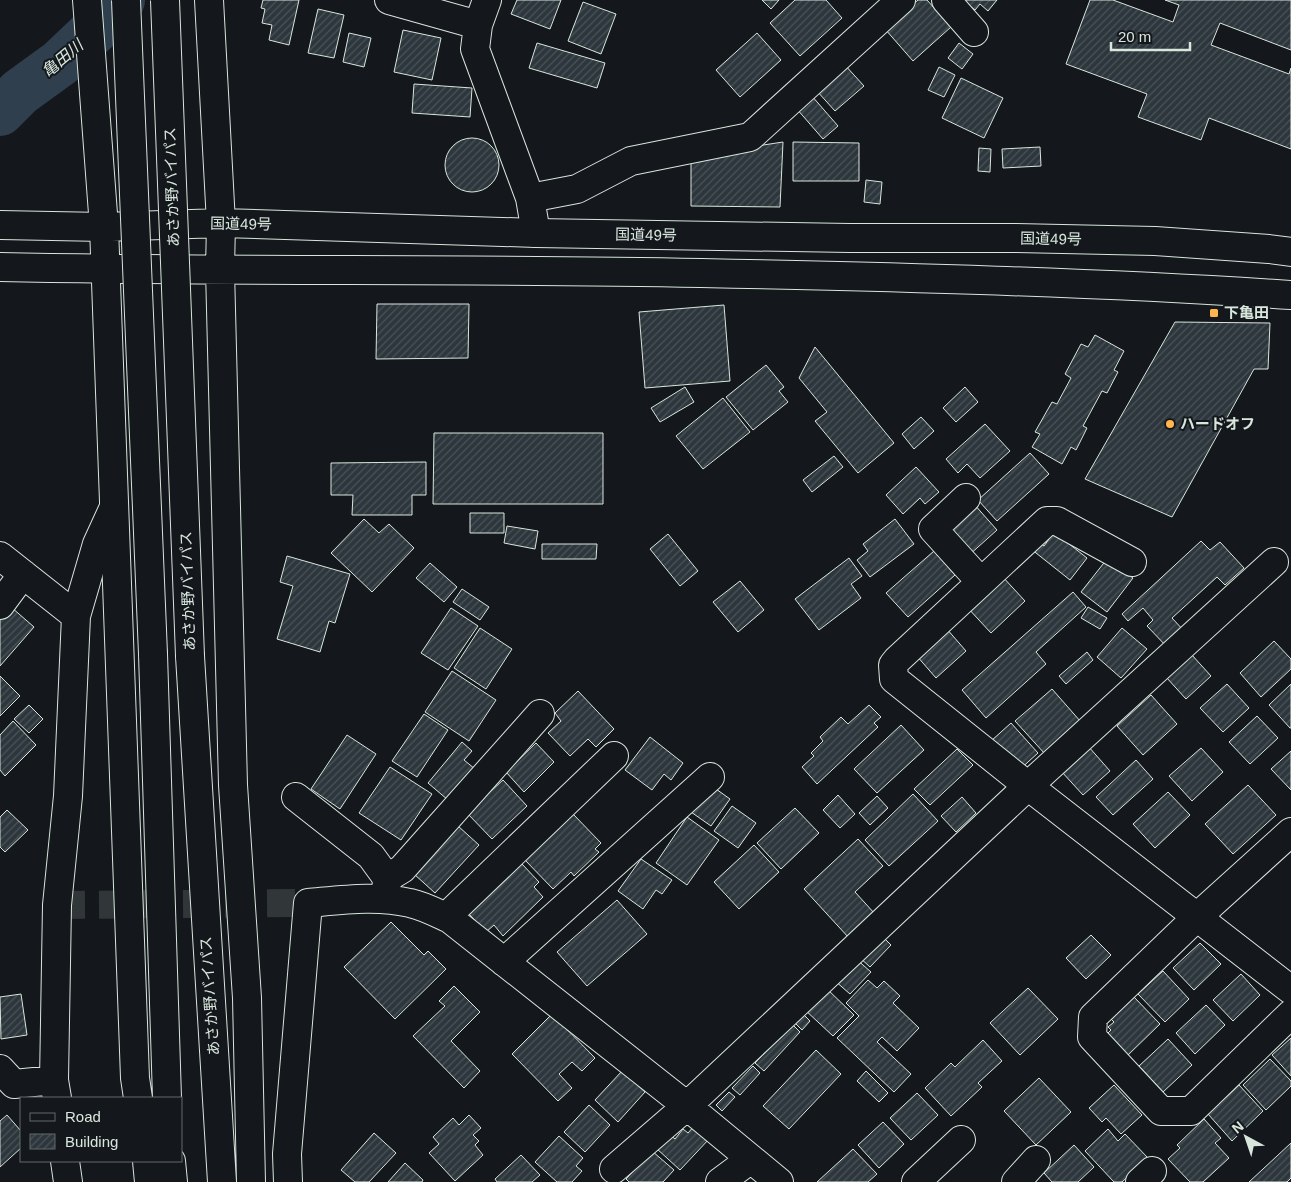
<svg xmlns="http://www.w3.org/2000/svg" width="1291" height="1182" viewBox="0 0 1291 1182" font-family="Helvetica,'Noto Sans JP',sans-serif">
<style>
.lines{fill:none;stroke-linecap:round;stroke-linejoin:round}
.river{stroke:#2f3f4d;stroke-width:48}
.building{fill:url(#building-hatch);stroke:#d8e6dc}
.minor-tunnel{stroke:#313739;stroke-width:28;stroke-dasharray:28 14;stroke-linecap:butt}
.minor-casing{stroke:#d8e6dc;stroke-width:30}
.highway-casing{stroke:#d8e6dc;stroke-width:30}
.minor{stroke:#14181c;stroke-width:28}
.highway{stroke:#14181c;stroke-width:28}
.highway-bridge-casing{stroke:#d8e6dc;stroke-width:30;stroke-linecap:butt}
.highway-bridge{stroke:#14181c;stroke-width:28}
.poi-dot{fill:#ffb74d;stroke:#14181c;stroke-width:2}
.labels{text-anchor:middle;stroke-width:4;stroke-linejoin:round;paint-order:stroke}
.street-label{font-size:15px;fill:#d8e6dc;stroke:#14181c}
.poi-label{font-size:15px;font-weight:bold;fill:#d8e6dc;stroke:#14181c;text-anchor:start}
.water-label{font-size:16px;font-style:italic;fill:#d8e6dc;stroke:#14181c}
</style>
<defs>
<pattern id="building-hatch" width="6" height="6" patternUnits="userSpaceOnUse" patternTransform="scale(1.25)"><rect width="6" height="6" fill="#2c363c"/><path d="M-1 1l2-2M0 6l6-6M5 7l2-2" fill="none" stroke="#4a5358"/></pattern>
</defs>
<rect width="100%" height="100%" fill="#14181c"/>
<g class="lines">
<path class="river" d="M0,112l20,-20 40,-29 41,-39 20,-24"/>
</g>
<path class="building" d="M263,0h36l-10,45 -20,-5 3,-15 -10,-2 3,-14 -4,-1z
M517,0h44l-11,29 -39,-15z
M762,0h17l-8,9z
M795,0h31l16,18 -42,38 -30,-33z
M918,0h9l24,27 -38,34 -28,-32z
M962,0h35l-9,11 -8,-7 -5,6z
M1090,0h23l60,22 6,-17 -14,-5h126v50l-71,-27 -9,22 78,29 2,-6v81l-82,-31 -8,22 -63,-23 9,-23 -81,-30z
M583,2l33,12 -15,40 -33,-13z
M318,9l26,6 -10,43 -26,-5z
M403,30l38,8 -9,42 -38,-8z
M349,33l22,5 -7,29 -21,-5z
M757,33l24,27 -41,37 -24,-27z
M537,43l68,20 -8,25 -68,-20z
M959,43l14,11 -11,15 -14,-11z
M844,64l20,22 -29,25 -19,-21z
M939,67l16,8 -11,22 -16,-7z
M961,78l42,20 -19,40 -42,-20z
M414,84l58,4 -2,29 -58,-4z
M811,95l27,31 -15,13 -27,-31z
M445 165a27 27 0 1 1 54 0a27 27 0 1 1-54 0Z
M783,142l-3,65 -89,-1v-50z
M793,142l66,1v38h-66z
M1040,147l1,19 -38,2 -1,-19z
M979,148l12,1 -1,23 -12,-1z
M866,180l16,2 -2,22 -16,-2z
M377,304h92l-1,54 -92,1z
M724,305l6,76 -85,7 -6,-76z
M1175,322l95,1 -2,46h-14l-82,148 -87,-38z
M1095,335l29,16 -10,19 4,2 -11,21 -5,-2 -19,35 4,2 -11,22 -5,-3 -9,17 -30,-17 8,-13 -5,-2 17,-30 5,2 14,-26 -6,-4 16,-30 7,3z
M815,347l79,96 -36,30 -43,-52 12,-9 -28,-34z
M766,365l18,22 -5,4 9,11 -35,28 -27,-33z
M685,387l9,15 -34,20 -9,-14z
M965,387l13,15 -22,20 -13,-14z
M723,398l27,34 -47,37 -27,-33z
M921,417l13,14 -20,18 -12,-15z
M985,424l25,27 -30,27 -13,-14 -9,9 -12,-14z
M434,433h169v71h-170z
M1030,453l19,21 -52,47 -19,-21z
M834,456l9,11 -31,25 -9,-12z
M426,462v33h-14v20h-60l1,-20h-22v-32z
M916,467l23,25 -14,12 -5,-6 -17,16 -17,-19z
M973,503l24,27 -29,26 -24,-27z
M470,513h34v20h-34z
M364,519l15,14 10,-9 25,24 -42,44 -41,-39z
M895,519l19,25 -44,33 -13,-17 11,-9 -5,-7z
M507,526l31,5 -3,18 -31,-6z
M1054,532l33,26 -17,22 -39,-31 6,-8 7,5z
M668,534l30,37 -18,15 -30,-37z
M1201,541l9,9 10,-8 24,26 -19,17 -8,-8 -45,41 13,14 -17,16 -21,-22 6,-6 -10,-12 -15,13 -6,-7z
M542,544h55l-1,15h-54z
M934,551l21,24 -47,42 -22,-24z
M287,556l63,18 -15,49 -6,-2 -9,31 -43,-13 16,-53 -13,-4z
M849,558l13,18 -11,8 10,14 -42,32 -24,-31z
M1107,559l26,19 -26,34 -26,-20z
M430,563l27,24 -13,15 -28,-24z
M1001,575l24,26 -34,32 -25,-27z
M740,581l24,29 -26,22 -25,-30z
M462,589l27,18 -9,13 -27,-18z
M1073,592l13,15 -50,45 10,12 -60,54 -24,-28z
M11,607l23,20 -34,39v-47z
M1088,607l19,11 -7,11 -19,-11z
M451,608l27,18 -30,44 -27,-17z
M480,628l32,21 -26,40 -32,-21z
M946,628l20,23 -30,27 -20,-23z
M1122,628l25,21 -26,29 -24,-21z
M1274,641l17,18v10l-30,28 -21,-24z
M1087,652l6,8 -27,24 -7,-8z
M1191,654l20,22 -25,23 -20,-22z
M452,671l44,29 -27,41 -44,-29z
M0,676l20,20 -20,20z
M1227,684l22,24 -26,24 -23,-24z
M1291,684v44h-1l-21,-23z
M1052,689l29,33 -36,32 -30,-33z
M578,691l36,38 -18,18 -8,-8 -18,17 -22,-23 13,-12 -6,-8z
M1151,695l26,29 -34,31 -26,-29z
M29,705l14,14 -14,14 -15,-14z
M869,705l12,12 -7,6 4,4 -61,57 -15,-17 12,-11 -3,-3 12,-12 -3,-4 21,-20 7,7z
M424,714l24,16 -31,47 -25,-16z
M1257,716l21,22 -28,26 -21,-22z
M13,721l23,24 -31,31 -5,-6v-35z
M1011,723l27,30 -20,18 -27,-30z
M901,725l23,25 -47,43 -23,-24z
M347,735l29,19 -36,55 -29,-20z
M650,737l33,26 -12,17 -7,-6 -12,16 -27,-20z
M462,742l10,9 -8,9 11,9 -27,31 -20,-17z
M536,743l18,19 -30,30 -18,-20z
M1088,746l22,25 -27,24 -22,-24z
M1201,748l22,24 -31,29 -23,-25z
M957,749l16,16 -43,40 -16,-16z
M1291,751v39l-20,-21z
M1136,760l17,19 -40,36 -17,-18z
M390,767l42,27 -31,46 -42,-27z
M503,780l24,26 -35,33 -25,-26z
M709,784l21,15 -19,27 -20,-14z
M1248,785l28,30 -43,39 -28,-30z
M1168,792l22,23 -35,33 -22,-24z
M913,794l25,27 -49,45 -24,-26z
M838,795l17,19 -15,14 -17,-18z
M877,796l11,12 -18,17 -11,-12z
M962,797l14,16 -20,19 -15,-16z
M732,806l24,17 -18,25 -24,-17z
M795,808l24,25 -38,36 -24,-26z
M7,810l21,20 -23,22 -5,-5v-30z
M572,813l29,30 -6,6 4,3 -25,24 -3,-4 -18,17 -29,-30z
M687,817l32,23 -32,45 -31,-22z
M458,826l21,19 -44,48 -21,-19z
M858,839l25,27 -28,26 20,22 -26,24 -45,-49z
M754,845l25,27 -40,37 -25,-27z
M641,859l31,21 -10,14 -6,-4 -13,19 -25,-18z
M522,864l17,18 -5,5 9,10 -40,39 -9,-11 -8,7 -17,-18z
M617,900l30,34 -60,52 -30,-34z
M391,922l33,33 4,-4 18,18 -51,50 -51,-52z
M879,933l12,12 -21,22 -12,-11z
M1091,935l20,20 -25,24 -20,-21z
M1200,943l21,21 -27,26 -21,-22z
M855,958l16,14 -21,22 -16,-14z
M1163,971l26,28 -24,23 -27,-28z
M1241,974l19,21 -27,26 -20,-21z
M868,980l9,8 7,-7 16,15 -7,7 26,25 -22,23 -15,-14 -5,5 34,32 -17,18 -57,-54 22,-22 -13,-13z
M454,986l26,26 -29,29 29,30 -16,17 -51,-52 32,-30 -6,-5z
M825,987l29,28 -21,21 -29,-27z
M1028,988l30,31 -38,36 -30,-32z
M21,994l6,41 -26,4 -1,-42z
M1133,996l27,28 -33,32 -20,-22 4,-4 -3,-3 6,-5 -4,-4z
M1206,1005l19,20 -30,29 -19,-21z
M552,1014l43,44 -13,13 -10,-9 -13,12 13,14 -14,13 -46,-47z
M803,1014l7,7 -8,9 -7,-7z
M792,1024l8,8 -36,39 -9,-8z
M1291,1038v38l-19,-21z
M1168,1039l24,26 -29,27 -24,-26z
M983,1040l19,21 -24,22 4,4 -31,29 -26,-28 26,-25 4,4z
M816,1050l25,24 -52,55 -26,-23z
M1270,1059l21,22v5l-25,24 -23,-25z
M753,1066l7,7 -20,22 -8,-7z
M622,1071l23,21 -27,30 -23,-22z
M866,1071l22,22 -9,9 -22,-21z
M1039,1078l32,34 -35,33 -32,-34z
M1114,1085l28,30 -21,19 -15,-16 -4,4 -13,-14z
M1239,1085l24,26 -31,30 -24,-27z
M729,1092l6,5 -13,14 -6,-6z
M917,1093l21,22 -27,25 -21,-22z
M589,1105l21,20 -25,27 -21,-20z
M7,1115l14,16v17l-21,19v-46z
M469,1115l12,13 -8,7 6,6 -4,4 8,10 -28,26 -26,-28 10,-9 -6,-7 20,-19 6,7z
M1204,1119l17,19 -6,5 14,15 -26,24h-13l-22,-23 12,-11 -3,-3z
M883,1122l21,22 -25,24 -21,-23z
M695,1125l15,13 -30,32 -24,-22 13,-14 6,5 8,-10 5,4z
M1108,1129l10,12 7,-7 23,24 -26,24h-8l-29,-31z
M374,1133l22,20 -27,29h-14l-14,-12z
M559,1136l24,22 -7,8 6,5 -10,11h-15l-22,-20z
M1291,1143v35l-4,4h-38z
M1074,1145l20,22 -16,15h-26l-8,-9z
M853,1149l24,25 -9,8h-51z
M652,1151l22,19 -11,12h-34l-3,-3z
M521,1155l19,20 -8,7h-35l-2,-3z
M405,1163l18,17 -1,2h-34z"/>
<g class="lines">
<path class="minor-tunnel" d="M57,905l251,-2"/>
<defs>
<path id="minor" d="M389,0l89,25
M487,0l-9,25 -3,24 55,149 6,35
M946,0l28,32
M530,198l47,-9 54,-28 119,-24 151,-137
M966,498l-33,31 48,53
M0,556l76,60 -8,180 -11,109 -3,175 3,18
M1132,562l-75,-41h-10l-150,139 -4,5 1,14 134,107 263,204
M0,605l23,-31
M76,616l21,-72 17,-37
M296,797l75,59 16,22 -1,18
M1291,832l-94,85 -104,100 -1,20 69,74h30l100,-97
M387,878l15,-9 138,-155
M446,917l168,-161
M504,962l206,-185
M0,1069l14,15 40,-4
M65,1161l3,21
M614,1169l73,-63 341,-320 246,-224
M288,1182l-1,-28 21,-251c34,-3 69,-8 102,0 14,3 27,10 40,16l237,187 92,76
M720,1182l31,-23
M916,1182l45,-42
M1016,1182l20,-22
M1140,1182l12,-11"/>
<path id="highway" d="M87,0l17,227 31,851 3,20
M209,0l12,223 -1,47 13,515 14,213 4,184
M0,225l104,2 117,-4 315,10 314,5h164l141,3 114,8 22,3
M0,267c234,5 467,1 701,6 197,4 394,9 590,22
M153,654l14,444
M190,656l32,526
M147,1161l2,21
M171,1161l2,21"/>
</defs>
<use href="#minor" class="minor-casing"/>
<use href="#highway" class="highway-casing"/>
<use href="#minor" class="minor"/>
<use href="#highway" class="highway"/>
<defs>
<path id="highway-bridge" d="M126,0l27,654
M165,0l25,656"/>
</defs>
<use href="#highway-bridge" class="highway-bridge-casing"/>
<use href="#highway-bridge" class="highway-bridge"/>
</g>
<g class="poi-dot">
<rect x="1209" y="308" width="10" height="10" rx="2.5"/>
<circle cx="1170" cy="424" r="5"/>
</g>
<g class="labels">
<g class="street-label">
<text transform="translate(172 187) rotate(-92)" y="5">あさか野バイパス</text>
<text transform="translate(241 224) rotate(1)" y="5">国道49号</text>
<text transform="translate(646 235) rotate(1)" y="5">国道49号</text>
<text transform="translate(1051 239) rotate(1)" y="5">国道49号</text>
<text transform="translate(188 591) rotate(-92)" y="5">あさか野バイパス</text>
<text transform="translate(210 996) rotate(-94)" y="5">あさか野バイパス</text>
</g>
<g class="poi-label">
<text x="1224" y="318">下亀田</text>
<text x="1180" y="429">ハードオフ</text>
</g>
<g class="water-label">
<text transform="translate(62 58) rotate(-40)" y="6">亀田川</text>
</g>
</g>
<rect x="20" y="1097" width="162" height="65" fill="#14181c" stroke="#626a69"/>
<rect x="30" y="1113" width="25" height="8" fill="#14181c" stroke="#626a69"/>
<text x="65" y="1122" font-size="15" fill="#d8e6dc">Road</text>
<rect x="30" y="1134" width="25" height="15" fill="url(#building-hatch)" stroke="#626a69"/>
<text x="65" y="1147" font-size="15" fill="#d8e6dc">Building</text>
<g transform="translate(1246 1137) rotate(320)" stroke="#14181c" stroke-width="4" paint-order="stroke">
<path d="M0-4L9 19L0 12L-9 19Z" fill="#d8e6dc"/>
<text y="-8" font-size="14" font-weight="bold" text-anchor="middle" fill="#d8e6dc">N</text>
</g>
<path d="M1111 42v8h79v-8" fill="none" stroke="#d8e6dc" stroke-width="2.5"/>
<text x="1118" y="42" font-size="15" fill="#d8e6dc" stroke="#14181c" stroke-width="4" paint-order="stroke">20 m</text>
</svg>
